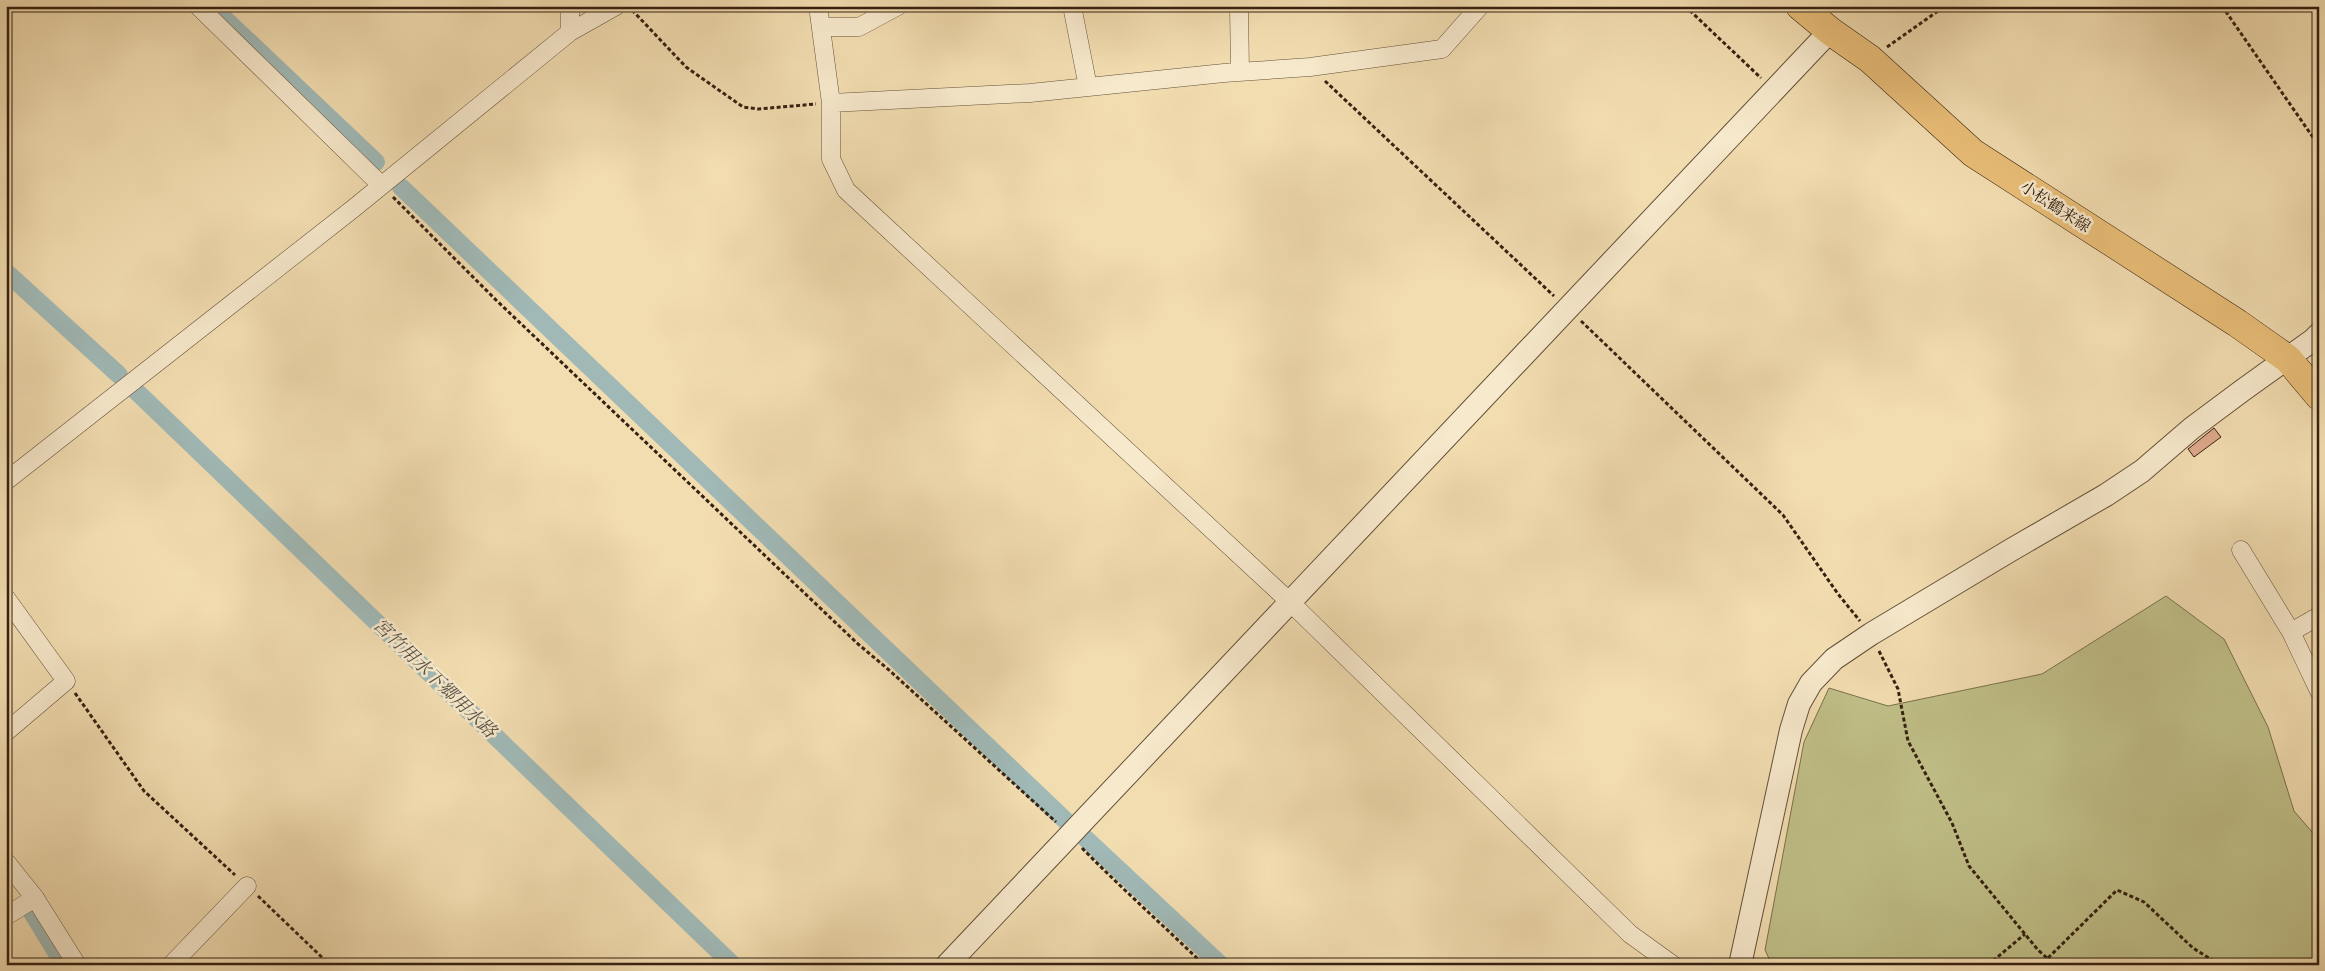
<svg xmlns="http://www.w3.org/2000/svg" width="2325" height="971" viewBox="0 0 2325 971" font-family="Cardo,'Noto Serif JP',serif">
<style>
.green{fill:#c0bf88;stroke:#7a704c}
.lines{fill:none;stroke-linecap:round;stroke-linejoin:round}
.canal{stroke:#a0b9b7;stroke-width:18}
.building{fill:#dfa88c;stroke:#352111}
.minor-casing{stroke:#645039;stroke-width:19}
.tertiary-casing{stroke:#645039;stroke-width:24}
.primary-casing{stroke:#352111;stroke-width:29}
.path{stroke:#352111;stroke-width:3;stroke-dasharray:4 2.5;stroke-linecap:butt}
.minor{stroke:#f7e9cc;stroke-width:18}
.tertiary{stroke:#f7e9cc;stroke-width:22}
.primary{stroke:#e9be78;stroke-width:28}
.labels{text-anchor:middle;stroke-width:5;stroke-linejoin:round;paint-order:stroke}
.street-label{font-size:16px;fill:#352111;stroke:#f7e9cc}
.water-label{font-size:18px;font-style:italic;fill:#554f43;stroke:#f7e9cc}
</style>
<rect width="100%" height="100%" fill="#f2ddb1"/>
<filter id="stains"><feTurbulence type="fractalNoise" baseFrequency=".004" numOctaves="4"/><feColorMatrix values="0 0 0 0 .2 0 0 0 0 .09 0 0 0 0 .02 0 0 0 .5 -.17"/></filter>
<radialGradient id="worn" r=".72"><stop offset=".6" stop-color="#630" stop-opacity="0"/><stop offset="1" stop-color="#630" stop-opacity=".3"/></radialGradient>
<path class="green" d="M2166,596l58,43 44,88 26,84 25,29v125h-547l-7,-15 39,-208 25,-54 59,18 154,-32z"/>
<g class="lines">
<path class="canal" d="M225,19l151,143
M401,187l666,635
M6,272l113,103
M136,391l597,574
M1084,837l137,128
M30,909l34,56"/>
</g>
<path class="building" d="M2214,428l7,9 -27,20 -6,-8z"/>
<g class="lines">
<defs>
<path id="minor" d="M198,6l183,179
M570,6v26
M818,6l13,97v56l15,31 444,412 340,332 43,31
M1072,6l16,81
M1239,6l1,66
M821,27h38l39,-21
M831,103l199,-10 194,-20 86,-6 132,-18 38,-43
M6,481l348,-273 216,-176 46,-26
M2241,550l50,82 28,59
M6,598l60,83 -60,51
M2291,632l28,-16
M6,862l29,36 42,67
M6,916l29,-18
M171,965l76,-79"/>
<path id="tertiary" d="M947,965l883,-934
M1740,965l51,-235 8,-26 12,-21 23,-24 37,-25 140,-84 95,-55 36,-24 50,-43 51,-38 70,-50 6,-6"/>
<path id="primary" d="M1800,6l30,25 40,28 103,94 264,170 51,36 31,37"/>
</defs>
<use href="#minor" class="minor-casing"/>
<use href="#tertiary" class="tertiary-casing"/>
<use href="#primary" class="primary-casing"/>
<path class="path" d="M1685,6l76,72
M2222,6l97,140
M632,10l54,57 57,40 15,2 58,-5
M1887,47l58,-41
M1325,81l229,215
M393,197l103,103 362,344 31,26 167,152
M1581,321l202,194 55,79 22,27
M1879,651l19,38 10,52 44,82 17,43 69,84 17,15
M75,693l69,98 91,84
M1082,848c39,40 81,77 122,117
M258,896l72,69
M2048,958l69,-68 27,12 49,46 27,17
M1988,965l37,-31"/>
<use href="#minor" class="minor"/>
<use href="#tertiary" class="tertiary"/>
<use href="#primary" class="primary"/>
</g>
<g class="labels">
<g class="street-label">
<text transform="translate(2056 206) rotate(33)" y="6">小松鶴来線</text>
</g>
<g class="water-label">
<text transform="translate(435 678) rotate(44)" y="6">宮竹用水下郷用水路</text>
</g>
</g>
<rect width="2325" height="971" fill="none" stroke="#f2ddb1" stroke-width="25"/>
<rect x="8" y="8" width="2310" height="956" fill="none" stroke="#352111" stroke-width="2.5"/>
<rect x="12" y="12" width="2300" height="946" fill="none" stroke="#352111"/>
<rect width="100%" height="100%" filter="url(#stains)"/>
<rect width="100%" height="100%" fill="url(#worn)"/>
</svg>
